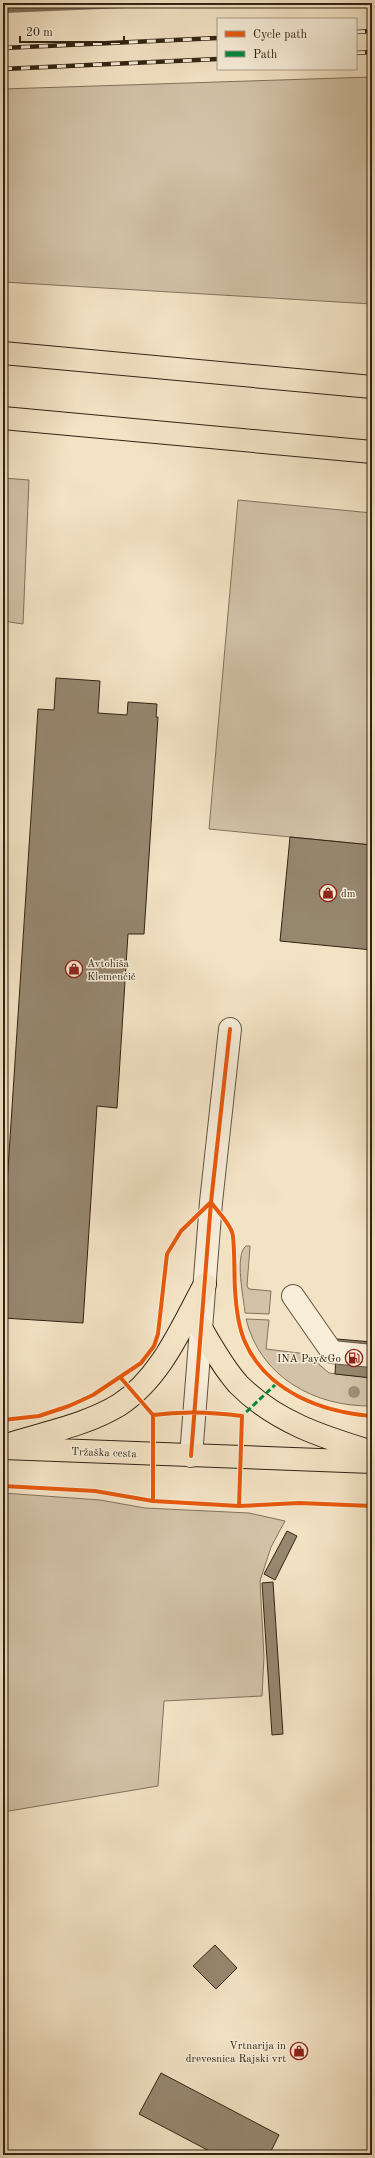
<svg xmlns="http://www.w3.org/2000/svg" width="375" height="2158" viewBox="0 0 375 2158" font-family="'Old Standard TT',serif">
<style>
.green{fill:#d2c2a7;stroke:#82725c}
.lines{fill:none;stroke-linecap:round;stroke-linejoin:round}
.stream{stroke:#7e6f59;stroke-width:10}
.building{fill:#96876f;stroke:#322312}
.minor-casing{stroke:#62533f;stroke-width:24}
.major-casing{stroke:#322312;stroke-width:24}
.highway-casing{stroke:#322312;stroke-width:24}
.minor{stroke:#f7edd9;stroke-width:22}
.major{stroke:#f3e3c5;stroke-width:22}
.highway{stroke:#f3e3c5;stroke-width:22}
.rail-casing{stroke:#322312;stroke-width:4.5}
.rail{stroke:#f7edd9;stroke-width:3;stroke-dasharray:9;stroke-linecap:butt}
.quiet{stroke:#00873e;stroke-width:3;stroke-dasharray:6 3;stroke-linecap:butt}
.cycleway-casing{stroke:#f7edd9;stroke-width:6}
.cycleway{stroke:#e8590c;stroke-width:4}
.tree{fill:#9f8f77}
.labels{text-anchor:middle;stroke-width:3;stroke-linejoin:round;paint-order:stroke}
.poi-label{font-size:11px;fill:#322312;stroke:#f7edd9;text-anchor:start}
.street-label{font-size:11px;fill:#322312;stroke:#f7edd9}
</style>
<rect width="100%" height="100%" fill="#f3e3c5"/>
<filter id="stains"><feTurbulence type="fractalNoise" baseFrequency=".005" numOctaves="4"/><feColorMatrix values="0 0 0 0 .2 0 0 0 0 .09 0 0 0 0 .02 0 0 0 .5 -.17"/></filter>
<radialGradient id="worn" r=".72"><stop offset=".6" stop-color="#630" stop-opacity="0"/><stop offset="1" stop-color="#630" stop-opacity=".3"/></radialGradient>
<path class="green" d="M372,77v227l-369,-22v-193z
M3,478l26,2 -6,144 -20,-3z
M238,500l134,13v332l-163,-16z
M246,1246h4l-3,40 2,3 22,2 -2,23 -24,-1c-1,-14 -11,-58 1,-67z
M246,1319l23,1 -3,29 41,5 22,19 43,5v28c-57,1 -112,-29 -126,-87z
M3,1493l97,7 45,8 104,5 36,8 -14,26 -11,34 4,76 -2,39 -98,5 -6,85 -155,26z"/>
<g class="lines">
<path class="stream" d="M3,8l123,-5"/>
</g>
<path class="building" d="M56,678l44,3 -2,32 29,2 1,-13 29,2 -1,13h2l-14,217h-16l-11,174 -20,-2 -14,217 -80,-5v-72l35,-537 16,1z
M290,837l82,8v105l-92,-9z
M337,1339l35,3v36l-37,-4z
M287,1531l10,5 -22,44 -11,-6z
M273,1582l10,152 -11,1 -10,-152z
M215,1945l22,23 -21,21 -23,-23z
M161,2073l118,62 -10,20h-52l-78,-41z"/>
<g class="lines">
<defs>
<path id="minor" d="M293,1296l39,56 40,4
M191,1456l20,-254 19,-173"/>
<path id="major" d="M201,1328c11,19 22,39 37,56 37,38 85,53 134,68
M13,1443c35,-11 75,-19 106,-38 42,-27 63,-79 86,-121
M3,1448l369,14"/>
<path id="highway" d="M3,353l369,34
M3,418l369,34"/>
</defs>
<use href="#minor" class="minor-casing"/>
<use href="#major" class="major-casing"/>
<use href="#highway" class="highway-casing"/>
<use href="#minor" class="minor"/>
<use href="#major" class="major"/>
<use href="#highway" class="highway"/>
<defs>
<path id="rail" d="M356,32l16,-1
M3,48l215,-10
M356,53l16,-1
M3,69l215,-10"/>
</defs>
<use href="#rail" class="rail-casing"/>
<use href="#rail" class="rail"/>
<path class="quiet" d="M239,1415l3,1 35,-33"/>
<defs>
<path id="cycleway" d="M211,1202c6,9 17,19 21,30 3,7 2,46 3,57 1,18 3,37 10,53 22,50 77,70 127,74
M120,1377l33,38
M153,1415c29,-4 60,-3 89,1
M3,1420l36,-4 30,-10 24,-11 48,-32 13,-17 4,-12 9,-80 14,-23 30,-29
M191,1456l20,-254 19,-173
M3,1486l92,5 58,10 86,5 60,-3 73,3
M153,1501v-86
M239,1506l3,-90"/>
</defs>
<use href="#cycleway" class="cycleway-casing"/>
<use href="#cycleway" class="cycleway"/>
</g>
<circle class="tree" cx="354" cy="1392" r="6"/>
<defs>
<symbol id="shop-ring" viewBox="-11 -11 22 22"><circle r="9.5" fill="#f7edd9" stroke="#8f2418" stroke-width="1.5"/><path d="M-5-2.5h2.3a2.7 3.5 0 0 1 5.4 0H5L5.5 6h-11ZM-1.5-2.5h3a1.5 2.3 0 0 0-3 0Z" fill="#8f2418"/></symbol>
<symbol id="fuel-ring" viewBox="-11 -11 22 22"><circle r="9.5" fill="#f7edd9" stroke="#8f2418" stroke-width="1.5"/><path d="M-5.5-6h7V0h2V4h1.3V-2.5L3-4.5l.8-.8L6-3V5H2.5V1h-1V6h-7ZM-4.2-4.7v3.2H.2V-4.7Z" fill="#8f2418"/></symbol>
</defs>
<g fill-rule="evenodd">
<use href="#shop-ring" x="318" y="883" width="20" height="20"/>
<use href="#shop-ring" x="64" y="959" width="20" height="20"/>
<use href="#fuel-ring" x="344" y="1348" width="20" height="20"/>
<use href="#shop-ring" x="289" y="2041" width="20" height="20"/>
</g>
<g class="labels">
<g class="poi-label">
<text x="341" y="897">dm</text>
<text x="87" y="967">Avtohiša<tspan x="87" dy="13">Klemenčič</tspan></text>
<text x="341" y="1362" text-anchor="end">INA Pay&amp;Go</text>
<text x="286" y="2049" text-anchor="end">Vrtnarija in<tspan x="286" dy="13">drevesnica Rajski vrt</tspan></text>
</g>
<g class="street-label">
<text transform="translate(104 1452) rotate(2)" y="4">Tržaška cesta</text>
</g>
</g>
<rect width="375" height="2158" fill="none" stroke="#f3e3c5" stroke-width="16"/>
<rect x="4" y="4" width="367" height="2150" fill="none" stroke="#322312" stroke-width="2"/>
<rect x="8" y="8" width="359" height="2142" fill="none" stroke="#322312"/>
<rect x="217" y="18" width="140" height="52" fill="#f7edd9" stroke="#a89c89"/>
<rect x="225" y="31" width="20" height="6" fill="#e8590c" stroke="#a89c89"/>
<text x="253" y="38" font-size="12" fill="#322312">Cycle path</text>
<rect x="225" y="51" width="20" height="6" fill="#00873e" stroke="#a89c89"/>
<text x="253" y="58" font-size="12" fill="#322312">Path</text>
<path d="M20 36v6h104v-6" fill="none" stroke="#322312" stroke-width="2"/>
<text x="26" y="36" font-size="12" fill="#322312" stroke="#f7edd9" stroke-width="3" paint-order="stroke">20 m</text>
<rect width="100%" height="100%" filter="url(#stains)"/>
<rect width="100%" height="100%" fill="url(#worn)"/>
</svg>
